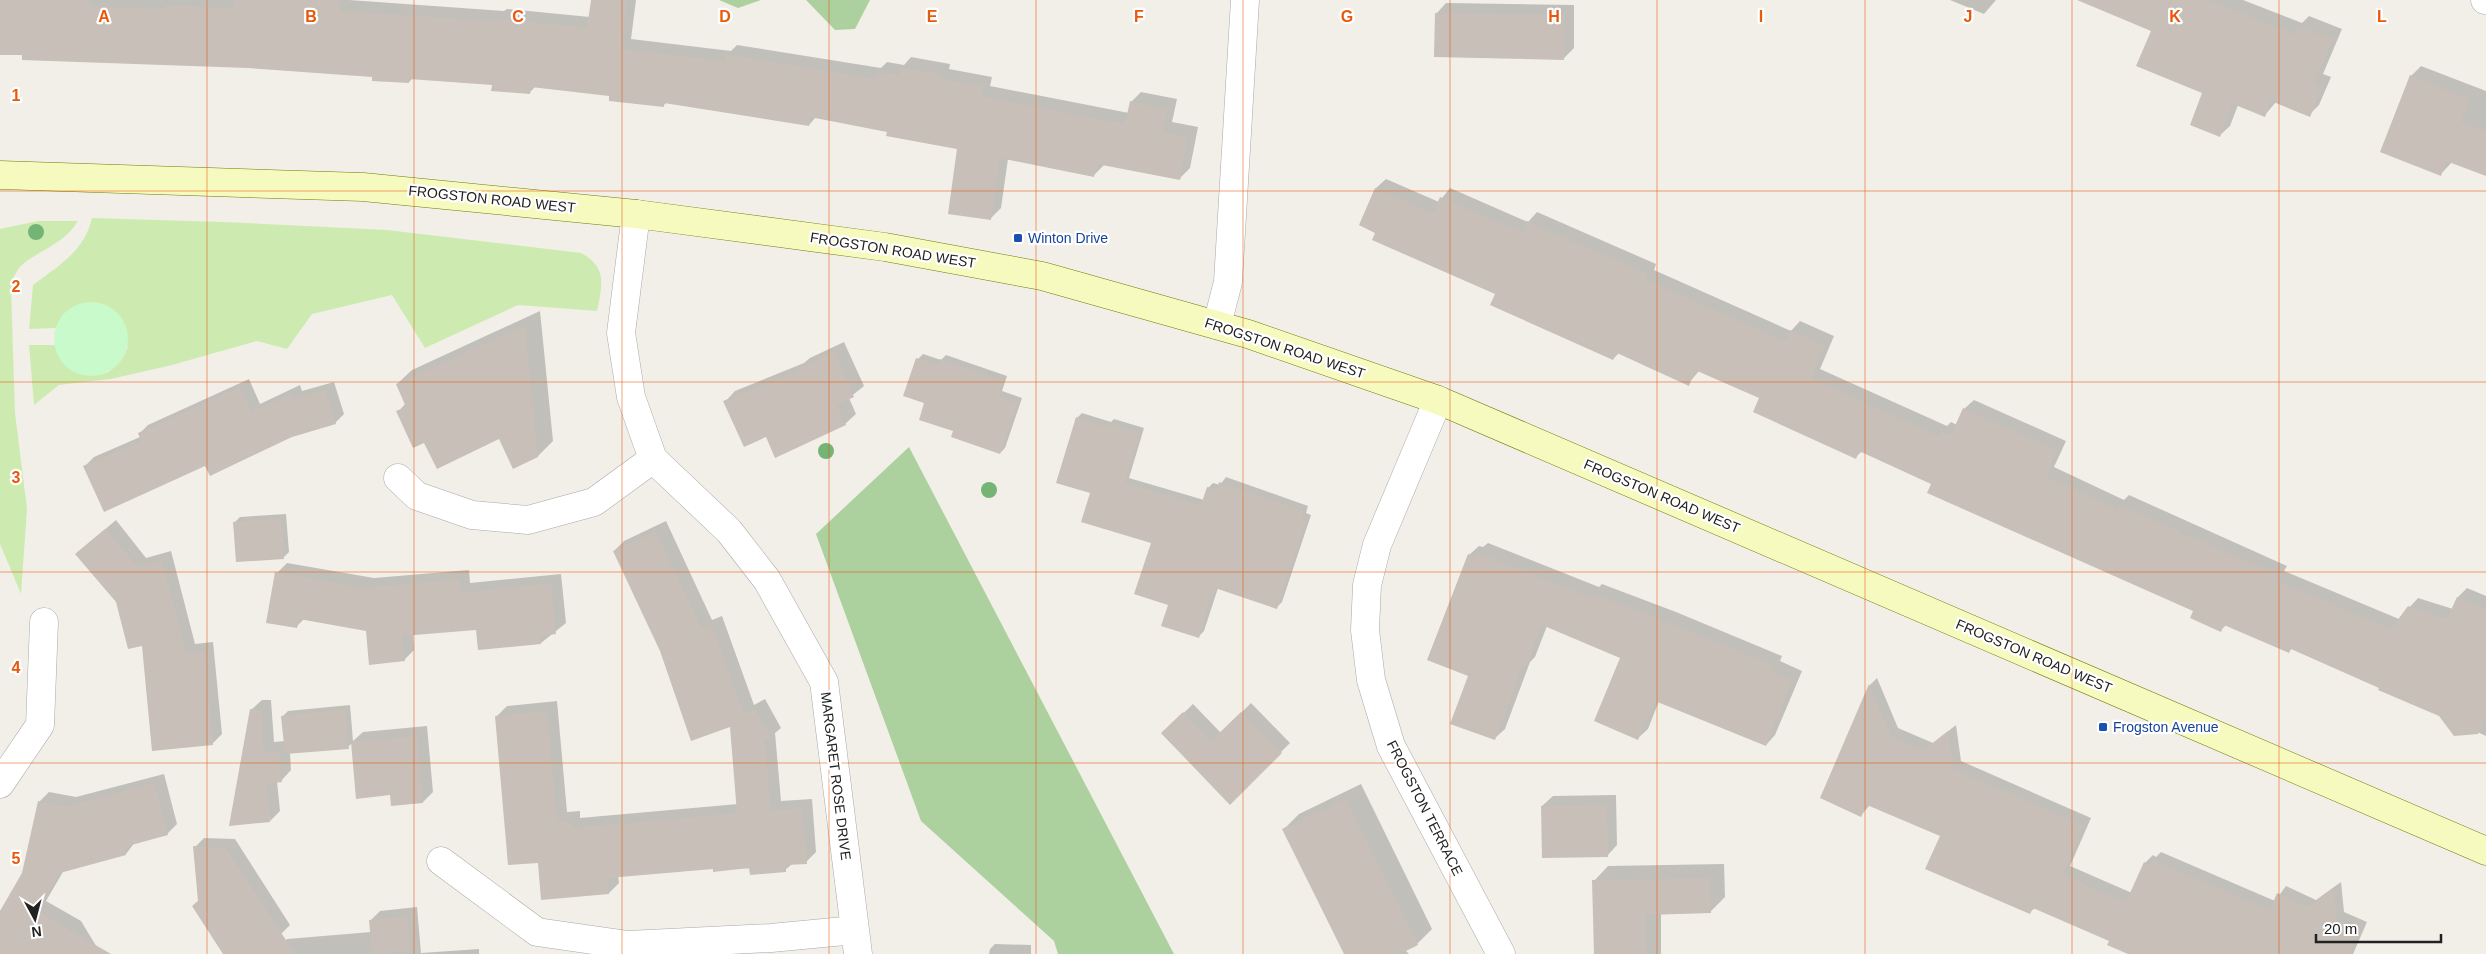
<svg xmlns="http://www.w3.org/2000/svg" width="2486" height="954" viewBox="0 0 2486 954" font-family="Helvetica,sans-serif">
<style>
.grass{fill:#cdebb0}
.forest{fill:#add19e}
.park{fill:#c8facc}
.shadow{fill:#0003}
.building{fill:#c7bfb8}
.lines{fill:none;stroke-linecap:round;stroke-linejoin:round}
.minor-casing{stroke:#a9a9a9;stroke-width:29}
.secondary-casing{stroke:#707d05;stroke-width:29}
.minor{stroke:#fff;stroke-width:28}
.secondary{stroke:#f7fabf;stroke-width:28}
.tree{fill:#74b475}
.grid{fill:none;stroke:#e8590c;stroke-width:1;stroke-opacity:0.55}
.transit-dot{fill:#1a4fb4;stroke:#fff;stroke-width:2}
.labels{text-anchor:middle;stroke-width:4.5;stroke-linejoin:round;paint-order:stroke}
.street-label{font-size:14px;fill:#222;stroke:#fff}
.transit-label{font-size:14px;fill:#164399;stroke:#fff;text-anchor:start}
.grid-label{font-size:16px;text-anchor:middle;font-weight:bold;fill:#e8590c;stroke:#fff;stroke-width:4.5;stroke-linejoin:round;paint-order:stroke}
</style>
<rect width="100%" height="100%" fill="#f2efe9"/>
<path class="grass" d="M92,218l131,4 164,8 194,23c27,14 21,33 16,58l-79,-6 -93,43 -33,-53 -80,19 -25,35 -30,-8 -85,24 -61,14 -52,6 -25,20 -5,-60h26l6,16 46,12c11,-8 17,-15 21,-27l-64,-33 -8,15 -27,1 4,-44c26,-20 51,-33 59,-67z
M38,221h40c-15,27 -53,33 -62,52 -3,4 -4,10 -5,15l4,125 12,96 -6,85 -21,-50v-315z"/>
<path class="forest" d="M719,0h42l-23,8z
M806,0h64l-15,29 -20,1z
M909,447l265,507h-116l-4,-13 -133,-120 -105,-287z"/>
<path class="park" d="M54 339a37 37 0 1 1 74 0a37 37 0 1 1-74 0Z"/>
<path class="shadow" d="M0,0h349l155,11 3,-2 83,8 2,-17h44l-5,39 100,12 6,-6 144,23 6,-6 17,3 7,-8 39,7 -1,5 43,8 -2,9 139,27 2,-11 10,-10 36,7 -5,23 26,5 -8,41 -10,10 -76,-13 -10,10 -86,-16 -7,49 -10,10 -32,-70 -71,-17 -72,-14 -7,8 -142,-23 -4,4 -52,-11 -75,-9 -7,7 -36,-9 -80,-6 -4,4 -35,-6 -126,-9 -248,-13z
M1950,0h46l-12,14z
M2080,0h163l59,23 7,-7 33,13 -19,45 8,3 -12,28 -10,10 -33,-13 -12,14 -26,-11 -8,21 -11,10 -15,-43 -52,-63z
M1446,3l128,2v43l-11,11 -127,-45z
M2421,66l65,25v79l-34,-8 -11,12 -30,-98z
M1386,179l53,23 11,-14 78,34 9,-10 119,52 -2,6 137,61 9,-10 34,15 -14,33 127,57 4,-4 6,3 7,-16 10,-9 92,41 -12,26 70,33 5,-5 158,71 -3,5 115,48 19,-21 35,11 5,-12 9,-9 19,8v140l-194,-88 -3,3 -62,-27 -6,6 -26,-20 -262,-126 -71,-33 -6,6 -95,-59 -62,-27 -11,13 -69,-31 -6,6 -116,-66 -137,-68 16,-37z
M540,311l13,130 -15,15 -39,-18 -101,-26 8,-9 -9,-19 15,-14z
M844,342l20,44 -15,12 7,16 -11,10 -79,11 -41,-33 10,-11 69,-28 6,-5z
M923,354l18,6 5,-5 61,21 -5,15 20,7 -17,50 -5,5 -46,-23 -28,-28 -8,-43z
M249,379l11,25 40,-19 2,6 32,-9 10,32 -9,9 -129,41 -121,2 9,-9 46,-20 -1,-3 9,-9z
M1082,413l29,9 3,-3 30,9 -15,50 75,22 4,-12 5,-5 7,2 6,-8 82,29 -2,7 5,2 -29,87 -5,5 -59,-19 -14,43 -5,5 -30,-31 -17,-63 -61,-50 -14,-74z
M286,514l3,38 -5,5 -47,3 -2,-38 5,-5z
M116,520l30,38 25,-7 24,93 18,-2 9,92 -10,10 -69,-100 -26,-42 -41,-48z
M666,521l46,99 10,-4 32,89 11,-6 16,29 -6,5 6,68 31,-2 4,53 -10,10 -14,2 -7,6 -71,-3 -96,9 1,7 -10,10 -70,-31 -42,-146 10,-10 50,-5 10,111 13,-1v7l158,-14 -7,-78 -70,-76 -47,-99 10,-10z
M1488,543l111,44 3,-3 74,28 106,44 -2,5 22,10 -27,64 -9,10 -107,-44 -11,28 -10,9 -16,-81 -75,-31 -12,31 -5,5 -25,67 -10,9 -25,-62 -1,-121 10,-9 4,1z
M287,563l87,15 95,-8 1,13 91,-9 5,49 -25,20 -64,-14 -64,5 1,16 -10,10 -37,-30 -63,-11 -8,8 -19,-54z
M1877,678l21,50 35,15 23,-18 5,36 130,57 -21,48 62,27 13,-30 8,-8 3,2 5,-5 114,49 11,-15 30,14 25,-18 3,30 23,10 -14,32h-221l-21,-14 -76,-32 -5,4 -88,-76 -72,-31 -9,10 -40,-18 49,-112z
M262,700h9l3,42 11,-1 -2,-25 5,-5 62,-6 3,36 10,-9 64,-6 6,66 -10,10 -32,-8 -39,-51 -4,4 -58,6 1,17 -10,11h-4l3,30 -10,10 -19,-111z
M1251,703l39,40 -60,60 -68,-69 31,-30 28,29z
M164,774l13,50 -10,10 -32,8 -9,12 -62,16 -18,31 35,20 20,33h-93l-8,-4v-36l24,-41 15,-71 10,-10 27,5z
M1361,784l71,145 -15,15 -12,6 4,4h-64l-61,-125 15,-15z
M1616,795l1,50 -10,11 -65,-50 11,-10z
M204,838l31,1 55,86 -8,8 -32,21h-26l-31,-48 7,-7 -5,-52z
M1724,864l1,33 -15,15 -49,1v41h-66l-1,-73 14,-15z
M417,907l4,46 58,-4v5h-201v-5l9,-10 84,-7 -1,-11 10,-10z
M995,944l36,1v9h-42l1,-5z"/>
<path class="building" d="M0,0h91v6l74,3v-4l68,3v-8h107v11l155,10v-3l92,10 4,-28h20l16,2 -6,47 104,12 1,-7 148,25 2,-7 23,3 1,-8 40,7v5l43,7 -2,10 144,28 5,-23 37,8 -4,23 25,5 -8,43 -83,-16 -3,13 -94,-19 -9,62 -43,-6 9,-65 -71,-13 1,-4 -77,-15 -1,9 -145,-23v4l-55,-6v-5l-78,-9 -1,7 -39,-3 1,-6 -83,-6v4l-37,-2v-4l-124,-9 -226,-8v-5h-22z
M2077,0h132l86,34 3,-8 35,13 -19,45 8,3 -12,30 -39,-16 -6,16 -32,-13 -13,33 -30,-12 12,-32 -66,-27 15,-35z
M1435,13l130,2 -1,45 -130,-3z
M2410,75l60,24 -9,23 25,9v45l-40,-15 -5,15 -61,-24z
M1375,188l58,25 7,-16 82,35 5,-11 121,53 -3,5 140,62 5,-11 36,16 -15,32 128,58 2,-5 10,4 12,-27 94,42 -11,26 70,33 2,-5 161,71 -3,5 115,49 17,-23 39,13 10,-22 29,13v104l-8,20 -24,2 -15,-20 -61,-26 1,-2 -88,-39 -2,4 -65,-28 -3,7 -31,-14 3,-7 -266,-118 4,-9 -72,-33 -3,8 -103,-47 6,-14 -64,-28 -6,16 -72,-33 -4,7 -123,-55 5,-11 -123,-54 3,-7 -16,-8z
M525,325l13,132 -25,12 -14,-30 -62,30 -13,-26 -11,5 -17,-37 10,-4 -10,-23z
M834,351l20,46 -17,8 9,20 -71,33 -9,-21 -22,10 -21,-46 76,-31 -1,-2z
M916,358l21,7 3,-6 63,22 -5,15 20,7 -18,51 -49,-17 2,-6 -34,-11 5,-17 -21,-7z
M240,387l11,25 40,-18 2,5 32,-9 11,34 -44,13 -82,39 -5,-10 -101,46 -21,-46 58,-25 -3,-8z
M1076,417l31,10 1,-4 32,10 -15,50 76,22 6,-18 10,3 2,-8 85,29 -2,7 5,2 -30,89 -62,-21 -16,50 -38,-12 7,-21 -34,-11 17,-51 -70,-21 9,-29 -34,-10z
M282,518l2,41 -48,3 -3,-40z
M105,529l32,37 25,-6 24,93 18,-2 9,94 -61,6 -10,-105 -14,3 -12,-47 -41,-48z
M656,531l46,98 10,-3 32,88 11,-6 17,31 -7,3 6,69 31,-3 5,56 -21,1v7l-36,3 -1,-7 -36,4v-3l-105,9 1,16 -68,6 -3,-37 -30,2 -13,-149 52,-5 10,111 13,-1 1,7 166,-15 -7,-86 -39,14 -31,-90 -47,-100z
M1477,552l113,45 1,-4 49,18 133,54 -2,6 22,9 -27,66 -111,-45 -17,39 -44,-19 26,-63 -78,-33 -16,43 -3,-2 -28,74 -45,-16 18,-48 -41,-16 41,-106 7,3z
M275,572l88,16 96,-9 1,14 91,-10 5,51 -16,2 1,8 -63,6 -2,-20 -74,6 3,25 -36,4 -3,-34 -67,-12 -2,9 -31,-5z
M1869,684l22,52 33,14 24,-19 6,38 130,57 -21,48 63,28 18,-40 6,3 2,-6 118,51 7,-17 31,14 25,-19 4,32 23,10 -10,24h-222l-21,-9 2,-4 -76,-33 -3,6 -105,-45 15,-33 -73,-31 -6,12 -41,-19z
M250,709l11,1 3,42 15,-1 3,31 -15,2 3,38 -41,4z
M345,709l4,40 -64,5 -4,-38z
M1183,712l28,29 30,-29 41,41 -52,52 -69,-72z
M417,736l6,67 -32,3 -1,-11 -34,4 -5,-57z
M154,783l14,52 -44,12 2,8 -66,18 -23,38 74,43h-111v-43l22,-38 16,-72 27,6z
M1346,798l72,147 -18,9h-56l-62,-125z
M1607,804l1,53 -66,1 -1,-52z
M193,846l33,2 69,106h-72l-31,-48 6,-5z
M1710,878l1,35 -65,2 1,39h-53l-2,-74z
M407,916l4,35 -39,3 -3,-34z"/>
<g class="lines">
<defs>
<path id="minor" d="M2485,0h1
M636,214l-15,119 10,64 22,62 76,72 38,49 57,102 34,272
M1217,325l11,-43 17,-282
M1438,400l-61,145 -10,40 -2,45 6,50 20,66 110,208
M398,478l19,18 55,19 56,5 66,-18 59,-43
M0,784l40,-59 4,-103
M441,861l96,71 91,13 143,-7 84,-8"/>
<path id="secondary" d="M0,175l363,12 273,27 249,33 157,29 206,58 190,66 1048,451"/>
</defs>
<use href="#minor" class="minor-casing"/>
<use href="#secondary" class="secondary-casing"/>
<use href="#minor" class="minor"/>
<use href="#secondary" class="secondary"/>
</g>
<g class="tree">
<circle cx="36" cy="232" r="8"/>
<circle cx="826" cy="451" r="8"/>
<circle cx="989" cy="490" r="8"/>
</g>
<path class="grid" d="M207,0v954M414,0v954M622,0v954M829,0v954M1036,0v954M1243,0v954M1450,0v954M1657,0v954M1865,0v954M2072,0v954M2279,0v954M0,191h2486M0,382h2486M0,572h2486M0,763h2486"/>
<g class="transit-dot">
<rect x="1013" y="233" width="10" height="10" rx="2.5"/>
<rect x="2098" y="722" width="10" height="10" rx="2.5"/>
</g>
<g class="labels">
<g class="street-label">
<text transform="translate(492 199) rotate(6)" y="5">FROGSTON ROAD WEST</text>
<text transform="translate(893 250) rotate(9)" y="5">FROGSTON ROAD WEST</text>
<text transform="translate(1285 348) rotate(18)" y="5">FROGSTON ROAD WEST</text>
<text transform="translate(1662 496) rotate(23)" y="5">FROGSTON ROAD WEST</text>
<text transform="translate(2034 656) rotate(23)" y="5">FROGSTON ROAD WEST</text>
<text transform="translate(836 776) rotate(83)" y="5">MARGARET ROSE DRIVE</text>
<text transform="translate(1425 808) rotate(63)" y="5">FROGSTON TERRACE</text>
</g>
<g class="transit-label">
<text x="1028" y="243">Winton Drive</text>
<text x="2113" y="732">Frogston Avenue</text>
</g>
</g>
<g class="grid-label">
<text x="104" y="22">A</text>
<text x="311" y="22">B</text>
<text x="518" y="22">C</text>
<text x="725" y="22">D</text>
<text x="932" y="22">E</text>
<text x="1139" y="22">F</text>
<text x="1347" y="22">G</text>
<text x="1554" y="22">H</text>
<text x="1761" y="22">I</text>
<text x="1968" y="22">J</text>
<text x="2175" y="22">K</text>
<text x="2382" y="22">L</text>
<text x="16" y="101">1</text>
<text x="16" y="292">2</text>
<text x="16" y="483">3</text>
<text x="16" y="673">4</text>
<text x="16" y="864">5</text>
</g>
<g transform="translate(35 919) rotate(173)" stroke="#ffffff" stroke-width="4" paint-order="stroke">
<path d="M0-4L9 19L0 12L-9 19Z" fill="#222222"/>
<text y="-8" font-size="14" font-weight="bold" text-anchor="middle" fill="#222222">N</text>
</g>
<path d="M2316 934v8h125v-8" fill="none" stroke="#222222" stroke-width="2.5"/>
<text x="2324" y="934" font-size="15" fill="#222222" stroke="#ffffff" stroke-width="4" paint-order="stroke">20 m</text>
</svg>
